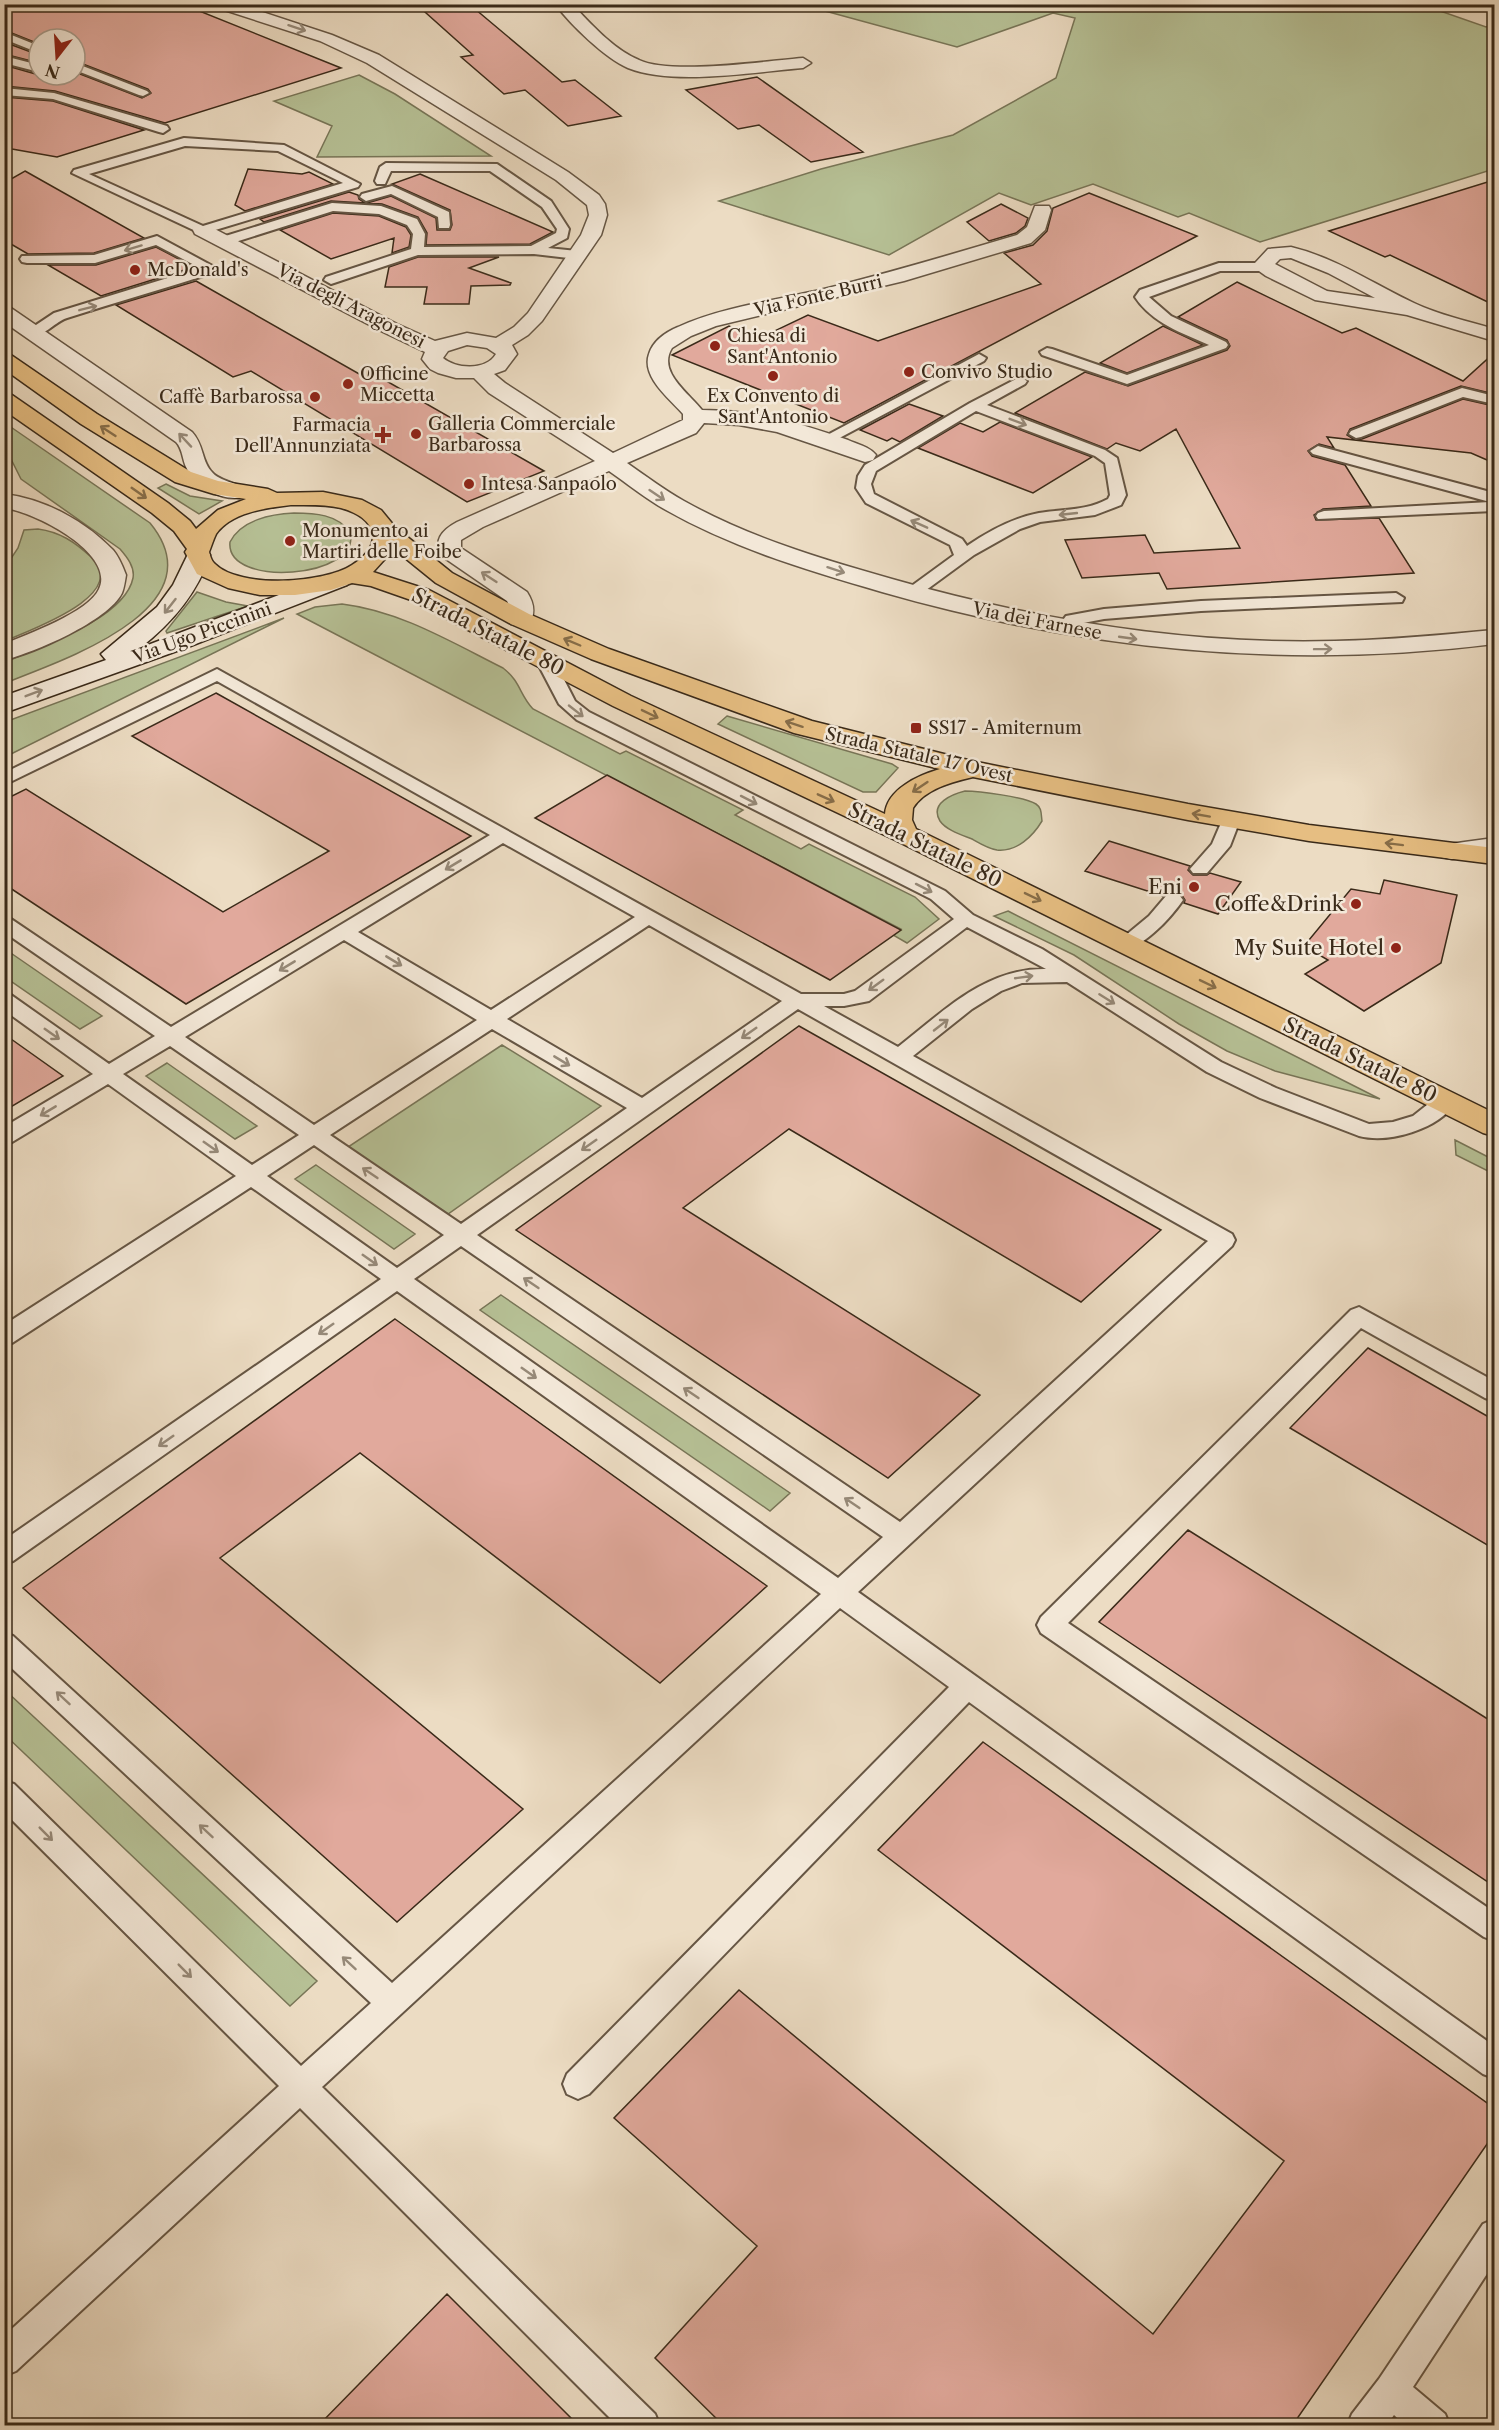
<svg xmlns="http://www.w3.org/2000/svg" width="1499" height="2430" viewBox="0 0 1499 2430" font-family="'Libre Caslon Text',serif">
<style>
.green{fill:#b6c095;stroke:#787557;stroke-width:1.5}
.building{fill:#e1a99c;stroke:#3a2a19;stroke-width:1.5}
.lines{fill:none;stroke-linecap:round;stroke-linejoin:round}
.lane-casing{stroke:#665644;stroke-width:4}
.street-casing{stroke:#665644;stroke-width:3}
.secondary-casing{stroke:#3a2a19;stroke-width:3}
.primary-casing{stroke:#3a2a19;stroke-width:3}
.lane{fill:#f3e8d8;fill-rule:evenodd}
.street{fill:#f3e8d8;fill-rule:evenodd}
.secondary{fill:#f3e8d8;fill-rule:evenodd}
.primary{fill:#e6be82;fill-rule:evenodd}
.oneway{stroke:#968978}
.oneway2{stroke:#876d48}
.poi-dot{fill:#8f2418;stroke:#f3e8d8;stroke-width:2}
.labels{text-anchor:middle;stroke-width:5;stroke-linejoin:round;paint-order:stroke}
.far-poi-label{font-size:18px;fill:#3a2a19;stroke:#f3e8d8;text-anchor:start}
.far-street-label{font-size:18px;fill:#3a2a19;stroke:#f3e8d8}
.street-label{font-size:21px;fill:#3a2a19;stroke:#f3e8d8}
.poi-label{font-size:21px;fill:#3a2a19;stroke:#f3e8d8;text-anchor:end}
</style>
<rect width="100%" height="100%" fill="#ecdcc3"/>
<filter id="stains"><feTurbulence type="fractalNoise" baseFrequency=".00333" numOctaves="4"/><feColorMatrix values="0 0 0 0 .2 0 0 0 0 .09 0 0 0 0 .02 0 0 0 .5 -.17"/></filter>
<radialGradient id="worn" r=".72"><stop offset=".6" stop-color="#630" stop-opacity="0"/><stop offset="1" stop-color="#630" stop-opacity=".3"/></radialGradient>
<path class="green" d="M1423,5l63,22 8,-3v145l-234,73 -71,-29 -11,4 -85,-33 -62,21 -32,-12 -110,62 -170,-54 102,-32 132,-34 103,-57 19,-60 -22,-5 -96,34 -154,-42z
M359,75l36,19 96,62 -174,1 15,-31 -58,-25z
M5,423l145,100c70,85 -87,137 -145,160l-1,-20c34,-16 121,-44 129,-85 2,-11 -6,-21 -13,-29l-99,-70 -16,-32z
M166,484l24,12 32,5 -23,13 -41,-26z
M294,513c19,0 45,1 56,20 12,45 -125,56 -120,9 11,-22 41,-28 64,-29z
M38,529c22,3 37,13 53,28 41,38 -62,73 -86,84l-1,-72 14,-21 6,-18z
M197,592l29,10 22,4 -81,27 -1,-2z
M342,604c58,7 109,38 161,64 18,14 16,26 30,41l87,45 6,-3 117,59 -8,5 66,34 8,-5 106,53 24,22 -32,24 -14,-8 8,-6 -604,-315 18,-7z
M284,618l-279,139v-35z
M727,716l165,48 6,4 -22,24h-13l-145,-68z
M965,791c14,0 60,6 71,13 6,4 5,10 6,17 -9,15 -25,31 -45,29 -8,-1 -18,-7 -25,-11 -10,-4 -26,-9 -32,-18 -11,-18 13,-27 25,-30z
M1008,911l372,188 -105,-28 -48,-20 -48,-27 -105,-69 -80,-39z
M5,949l97,67 -22,13 -75,-52z
M502,1045l99,61 -153,108 -100,-67z
M167,1063l90,63 -22,13 -89,-63z
M1455,1140l39,20v14l-38,-19z
M316,1165l99,69 -21,15 -99,-70z
M501,1295l289,198 -20,18 -290,-201z
M5,1690l312,291 -27,25 -285,-271z"/>
<path class="building" d="M4,4h178l159,64 -176,55 -110,-32 -51,-5v-21l35,10h36v-3l67,26 9,-5 -3,-4 -73,-28v-22h-36v5l-35,-14z
M416,4h53l93,78 13,-2 46,36 -53,10 -43,-36 -21,4 -43,-37 12,-2z
M4,42l35,13v8l-35,-9z
M757,77l106,75 -52,10 -52,-37 -21,4 -52,-39z
M4,97l49,4 91,29 -87,27 -45,-8 -8,-3z
M248,169l54,5 7,-2 24,12 -88,27 -10,-6z
M25,171l119,67 -50,15 -66,1 -24,-14v-57z
M420,174l133,58 -23,12 -104,1 1,-12 -9,-16 -36,-13 -15,-1 24,-7 45,22 1,12h13l2,-5 -2,-15 -58,-26z
M1494,180v125l-104,-50 -5,2 -56,-26z
M349,192l9,3 1,4 6,4 -34,-2 -67,21 -4,-3z
M1089,193l108,43 -353,187 -172,-68 57,-29 31,12 48,-23 70,26 163,-57 -37,-31 29,-8 14,-14 6,-23z
M1001,204l27,14 -3,8 -9,7 -27,8 -22,-19z
M333,213l46,3 27,11 5,8 -2,12 -17,6 2,-15 -63,21 -51,-29z
M156,247l38,20 -93,29 -53,-31h48z
M418,257h81l-30,11 42,15 -1,2 -39,1 -2,18h-45l3,-17h-42l4,-20z
M196,281l172,98 1,-8 175,100 -77,31 -216,-131 -18,6 -117,-72z
M1237,282l105,51 14,-5 107,53 31,-28v41l-33,-8 -111,43 -3,6 8,5 7,-1 101,-40 31,7v57l-23,-10 -144,-16 7,11 -15,-4 -11,7 4,5 33,9 26,41 -48,3 -9,6 2,5 63,-2 35,55 -247,16 -8,-16 -77,5 -17,-38 80,-5 9,18 86,-5 -64,-119 -36,22 -24,-8 -9,6 -92,-36 70,-41 43,14 99,-36 3,-4 -3,-6 -49,-23z
M1163,326l40,19 -76,28 -27,-10z
M909,404l34,12 -43,26 -8,-4 -5,3 -27,-11z
M1000,422l92,35 -59,36 -115,-45 42,-25 23,9z
M216,693l255,143 -285,168 -182,-120v-84l22,-11 197,123 106,-61 -197,-115z
M607,775l294,155 -71,50 -295,-162z
M1109,841l81,25 -2,4 5,5h14l3,-2 31,9 -23,32 -34,-11 1,-3 -4,-6 -9,-2 -9,4 -78,-25z
M1384,880l73,15 -16,68 -77,48 -59,-37 23,-14 -24,-14 47,-57 29,5z
M799,1026l362,204 -80,72 -292,-173 -106,79 297,187 -92,83 -372,-248z
M4,1034l59,42 -59,35z
M395,1319l372,267 -107,97 -300,-230 -140,105 303,251 -126,113 -374,-334z
M1368,1348l126,72v129l-204,-121z
M1188,1530l306,193v163l-395,-264z
M983,1742l511,366v26l-202,292h-568l-69,-68 102,-112 -143,-128 125,-128 414,344 131,-173 -406,-311z
M447,2294l132,132h-261z"/>
<g class="lines">
<defs>
<path id="lane" d="M4,32l35,14v7l-35,-14z
M4,56l35,9v7l-35,-9z
M75,63l72,28 2,2 -6,3 -4,-1 -64,-25z
M4,88l50,5 113,33 2,3 -6,4 -4,-1 -106,-33 -49,-4z
M184,138l100,7 76,39 -2,3 -156,47 -130,-61 2,-3zM185,146l93,5 65,32 -140,43 -114,-52z
M4,148l6,1v6l-6,1z
M386,163l111,1 54,37 18,28 -2,9 -19,10 29,3 7,4 -7,4 -43,-5 -116,1 -87,29 -7,-4 2,-3 85,-28 2,-15 -6,-9 -28,-11 -46,-3 -104,33h-10l-2,-3 2,-3 113,-35 49,3 36,13 8,15 -1,13 107,-1 25,-13 1,-4 -15,-22 -52,-36h-99l-6,13h-8l-2,-3 5,-14z
M392,186l57,26 1,13 -1,3h-10l-1,-11 -47,-23 -25,7 -6,-4 2,-3z
M157,236l61,33 -2,3c-50,16 -99,30 -149,46 -13,4 -23,20 -37,17l-2,-3 2,-3 24,-16 146,-45 -44,-23 -61,18h-68l-5,-1 -2,-3 2,-3 72,-1z
M1219,263h47l7,4 -7,4h-46l-71,26 22,19 55,26 2,3 -2,3 -99,36 -85,-29 -2,-3 7,-4 5,1 75,26 82,-30c-27,-12 -57,-22 -74,-48l5,-7z
M979,354l7,4 -2,3 -154,82h-10l-2,-3z
M1020,377l7,4 -2,3 -38,21 118,45 12,8 9,37 -5,10 -26,10 -55,7 -20,7 -46,26 -56,41h-12l-2,-3 2,-3 48,-35 -4,-10 -84,-42 -10,-15 2,-12 7,-11 105,-62zM976,411l119,45 10,7 5,32 -2,4c-22,12 -45,10 -69,14 -26,5 -50,18 -72,33l-5,-7 -88,-45 -3,-10 5,-13z
M1462,388l32,8v8l-31,-7 -102,40 -5,1 -7,-4 2,-3z
M1318,446l176,47v18l-176,8 -2,-3 2,-3 6,-2 166,-9 -177,-48 -3,-3z
M1396,593l8,5 -2,4 -201,9 -97,8 -26,5 -7,8 -6,1 -8,-5 9,-12 38,-7 97,-8z
M546,657l6,1 3,4 20,39 14,11 356,179 28,24 69,34 179,113 55,26 93,36 24,-2 20,-6 24,-19 8,-2 8,2 3,5c-17,27 -67,42 -97,34l-99,-38 -53,-26 -140,-90 -45,1 -21,8 -29,18 -59,47 319,178 3,6 -3,6 -374,346 636,454v32l-11,-4 -514,-372 -380,392 -11,5 -11,-5 -4,-10 4,-10 382,-387 -109,-79 -518,479 333,327 5,12h-42l-318,-318 -284,263 -12,5v-40l275,-250 -275,-274v-31l10,3 287,282 70,-63 -367,-342v-28l9,3 379,347 429,-389 -424,-303 -384,270 -9,3v-24l377,-261 -130,-92 -239,156 -8,3v-21l232,-149 -128,-92 -96,58 -8,2v-17l89,-53 -89,-64v-16l7,1 98,69 46,-28 -151,-104v-15l7,2 160,108 319,-192 -273,-154 -213,104v-12l213,-104 584,325h43l11,-3 99,-72 -23,-20 -354,-179 -18,-16 -22,-42 3,-4zM503,843l132,74 -144,93 -133,-78zM649,925l133,76 -140,97 -135,-79zM967,927l79,42c-61,-1 -103,43 -148,78l-74,-41h20l25,-5zM344,940l133,80 -163,105 -129,-88zM798,1009l410,232 -308,281 -423,-287zM492,1029l135,79 -166,116 -131,-89zM170,1046l129,89 -47,30 -129,-91zM314,1145l130,90 -47,33 -130,-92zM461,1246l422,291 -45,41 -424,-299z
M1231,814l7,2 2,4 -10,26 -23,27h-14l-3,-4 22,-25 12,-28z
M1173,894l7,2 3,4c-11,16 -43,53 -63,48l-3,-4 3,-4 29,-24 17,-20z
M1359,1307l135,74v20l-9,-3 -124,-70 -293,295 426,289v29l-10,-4 -443,-304 -4,-8 4,-8 310,-307z
M1494,2219v44l-81,124 32,27 5,12h-44l-12,-11 -8,11h-39l5,-12 27,-35 104,-155z"/>
<path id="street" d="M213,4h25l94,31 47,20 189,117 31,23 6,9 2,11 -6,20 -59,86 -14,14 -16,10 5,9 -12,16 -11,4 11,9 108,70 70,-33v-6c-13,-15 -42,-37 -34,-60 4,-13 17,-22 29,-27 44,-20 99,-27 146,-38 65,-16 129,-35 193,-54l10,-8 8,-21h14l2,4 -6,20 -14,13 -127,38 -188,45 -25,10 -19,12c-15,24 17,45 30,62 50,0 98,13 146,30 9,4 22,7 28,15l-3,5 -8,2 -88,-30 -38,-7 -35,-2 -8,10 -69,30c19,13 37,27 57,38 64,36 137,58 208,78 144,41 293,66 443,62 54,-1 106,-6 159,-11v14c-209,26 -409,6 -612,-52 -73,-21 -149,-44 -216,-82 -20,-11 -38,-26 -57,-39l-126,56 -22,13v8l66,44c7,11 9,21 2,32l-9,2 -9,-2 -3,-5 2,-12 -3,-6 -64,-44c-11,-16 -1,-27 14,-35l138,-61 -106,-68 -15,-15h-18l-18,-5 -8,-4 -8,-10 3,-7 -42,-20 -188,-98 -2,-4 2,-4h14l188,98 38,17 32,-8 29,5 18,-11 14,-14 53,-78 8,-20 -2,-10 -31,-25 -189,-117 -47,-22 -105,-34zM467,345l20,3 9,6c-10,17 -40,15 -53,4l5,-7z
M555,4h17c19,20 41,45 67,56 32,15 126,1 164,-2l8,5 -8,5c-49,4 -130,18 -175,0 -23,-10 -57,-43 -73,-64z
M1291,247c46,11 82,37 123,56 25,12 54,18 80,26v12l-87,-26 -92,-15 -49,-24 -7,-5 -4,-8 13,-14zM1291,258l37,15 47,25 -48,-7 -52,-27 5,-5z
M4,306l7,2 181,124c12,13 9,27 19,39 9,12 28,10 36,21l-3,5c-21,5 -48,-9 -57,-28 -5,-9 -4,-20 -11,-27l-172,-120z
M4,494c41,5 81,27 109,56 6,7 10,17 13,25 -1,6 -2,13 -4,18 -14,28 -88,60 -118,67v-16c24,-10 85,-32 95,-55 17,-36 -66,-78 -95,-81z
M1494,838v16l-42,5 -10,-2 -4,-6 4,-6z"/>
<path id="secondary" d="M198,548l8,2 4,5c-13,39 -38,68 -70,93l191,-73 8,-2 8,2 4,5 -4,5 -159,62 -184,66v-17l102,-36 -5,-6 56,-47 16,-22 17,-35z"/>
<path id="primary" d="M4,353l7,2 86,59 94,58 27,9 50,8 9,4 46,-1 39,8 19,10 14,17 57,46 77,41 80,35 203,72 160,40 216,43 121,21 185,23v16l-185,-23 -121,-21 -215,-43c-21,5 -48,12 -60,31l-1,12 4,9 578,284v23l-11,-3 -588,-293 -282,-134 -202,-106 -40,-14 -19,-3 -21,7 -36,5h-35l-32,-7 -31,-14 -12,-22 2,-3 -13,-18 -22,-18 -148,-103v-16l8,1 156,108 22,18 6,8 22,-19 28,-11 -32,-5 -39,-12 -94,-58 -77,-55zM291,505c16,0 34,-1 50,3 36,10 44,36 11,57 -27,18 -112,24 -137,-1 -3,-2 -5,-8 -6,-12 2,-5 4,-12 7,-18 15,-22 50,-26 75,-29zM394,549l42,34 75,41 80,35 203,74 146,36c-21,6 -53,20 -55,45l-254,-118 -202,-106 -56,-18z"/>
</defs>
<use href="#lane" class="lane-casing"/>
<use href="#street" class="street-casing"/>
<use href="#secondary" class="secondary-casing"/>
<use href="#primary" class="primary-casing"/>
<use href="#lane" class="lane"/>
<use href="#street" class="street"/>
<use href="#secondary" class="secondary"/>
<use href="#primary" class="primary"/>
</g>
<defs><path id="oneway-shaft" d="M-6 0H5M1.5-3L5.5 0L1.5 3" fill="none" stroke-width="1.6" stroke-linecap="round" stroke-linejoin="round" transform="scale(1.5)"/></defs>
<g class="oneway">
<use href="#oneway-shaft" transform="translate(297 28) rotate(18)"/>
<use href="#oneway-shaft" transform="translate(133 248) rotate(163)"/>
<use href="#oneway-shaft" transform="translate(88 308) rotate(-14)"/>
<use href="#oneway-shaft" transform="translate(1018 422) rotate(21)"/>
<use href="#oneway-shaft" transform="translate(185 440) rotate(-133)"/>
<use href="#oneway-shaft" transform="translate(657 495) rotate(34)"/>
<use href="#oneway-shaft" transform="translate(1068 514) rotate(174)"/>
<use href="#oneway-shaft" transform="translate(919 524) rotate(-156)"/>
<use href="#oneway-shaft" transform="translate(836 570) rotate(18)"/>
<use href="#oneway-shaft" transform="translate(489 577) rotate(-147)"/>
<use href="#oneway-shaft" transform="translate(170 606) rotate(128)"/>
<use href="#oneway-shaft" transform="translate(1128 638) rotate(8)"/>
<use href="#oneway-shaft" transform="translate(1323 649) rotate(-1)"/>
<use href="#oneway-shaft" transform="translate(34 693) rotate(-21)"/>
<use href="#oneway-shaft" transform="translate(576 711) rotate(38)"/>
<use href="#oneway-shaft" transform="translate(749 800) rotate(27)"/>
<use href="#oneway-shaft" transform="translate(453 865) rotate(149)"/>
<use href="#oneway-shaft" transform="translate(924 888) rotate(27)"/>
<use href="#oneway-shaft" transform="translate(394 961) rotate(31)"/>
<use href="#oneway-shaft" transform="translate(287 966) rotate(149)"/>
<use href="#oneway-shaft" transform="translate(1024 977) rotate(-8)"/>
<use href="#oneway-shaft" transform="translate(876 985) rotate(144)"/>
<use href="#oneway-shaft" transform="translate(1107 999) rotate(32)"/>
<use href="#oneway-shaft" transform="translate(941 1025) rotate(-38)"/>
<use href="#oneway-shaft" transform="translate(749 1033) rotate(145)"/>
<use href="#oneway-shaft" transform="translate(52 1034) rotate(35)"/>
<use href="#oneway-shaft" transform="translate(562 1061) rotate(31)"/>
<use href="#oneway-shaft" transform="translate(48 1111) rotate(149)"/>
<use href="#oneway-shaft" transform="translate(589 1145) rotate(145)"/>
<use href="#oneway-shaft" transform="translate(211 1147) rotate(35)"/>
<use href="#oneway-shaft" transform="translate(370 1173) rotate(-146)"/>
<use href="#oneway-shaft" transform="translate(370 1260) rotate(35)"/>
<use href="#oneway-shaft" transform="translate(531 1283) rotate(-146)"/>
<use href="#oneway-shaft" transform="translate(326 1329) rotate(145)"/>
<use href="#oneway-shaft" transform="translate(529 1373) rotate(35)"/>
<use href="#oneway-shaft" transform="translate(691 1393) rotate(-146)"/>
<use href="#oneway-shaft" transform="translate(166 1441) rotate(145)"/>
<use href="#oneway-shaft" transform="translate(852 1503) rotate(-146)"/>
<use href="#oneway-shaft" transform="translate(63 1698) rotate(-137)"/>
<use href="#oneway-shaft" transform="translate(206 1831) rotate(-137)"/>
<use href="#oneway-shaft" transform="translate(46 1834) rotate(45)"/>
<use href="#oneway-shaft" transform="translate(349 1963) rotate(-137)"/>
<use href="#oneway-shaft" transform="translate(185 1971) rotate(45)"/>
</g>
<g class="oneway2">
<use href="#oneway-shaft" transform="translate(108 431) rotate(-147)"/>
<use href="#oneway-shaft" transform="translate(139 493) rotate(35)"/>
<use href="#oneway-shaft" transform="translate(572 642) rotate(-157)"/>
<use href="#oneway-shaft" transform="translate(650 714) rotate(26)"/>
<use href="#oneway-shaft" transform="translate(794 724) rotate(-162)"/>
<use href="#oneway-shaft" transform="translate(920 787) rotate(146)"/>
<use href="#oneway-shaft" transform="translate(826 798) rotate(24)"/>
<use href="#oneway-shaft" transform="translate(1201 815) rotate(-170)"/>
<use href="#oneway-shaft" transform="translate(1394 844) rotate(-173)"/>
<use href="#oneway-shaft" transform="translate(1033 897) rotate(26)"/>
<use href="#oneway-shaft" transform="translate(1208 984) rotate(26)"/>
</g>
<g class="poi-dot">
<circle cx="135" cy="270" r="6"/>
<circle cx="715" cy="346" r="6"/>
<circle cx="909" cy="372" r="6"/>
<circle cx="773" cy="376" r="6"/>
<circle cx="348" cy="384" r="6"/>
<circle cx="315" cy="397" r="6"/>
<circle cx="416" cy="434" r="6"/>
<path d="M380 426h6v6h6v6h-6v6h-6v-6h-6v-6h6z"/>
<circle cx="469" cy="484" r="6"/>
<circle cx="290" cy="541" r="6"/>
<rect x="910" y="722" width="12" height="12" rx="3"/>
<circle cx="1194" cy="887" r="6"/>
<circle cx="1356" cy="904" r="6"/>
<circle cx="1396" cy="948" r="6"/>
</g>
<g class="labels">
<g class="far-poi-label">
<text x="147" y="276">McDonald's</text>
<text x="727" y="342">Chiesa di<tspan x="727" dy="21">Sant'Antonio</tspan></text>
<text x="921" y="378">Convivo Studio</text>
<text x="360" y="380">Officine<tspan x="360" dy="21">Miccetta</tspan></text>
<text x="773" y="402" text-anchor="middle">Ex Convento di<tspan x="773" dy="21">Sant'Antonio</tspan></text>
<text x="303" y="403" text-anchor="end">Caffè Barbarossa</text>
<text x="428" y="430">Galleria Commerciale<tspan x="428" dy="21">Barbarossa</tspan></text>
<text x="371" y="431" text-anchor="end">Farmacia<tspan x="371" dy="21">Dell'Annunziata</tspan></text>
<text x="481" y="490">Intesa Sanpaolo</text>
<text x="302" y="537">Monumento ai<tspan x="302" dy="21">Martiri delle Foibe</tspan></text>
<text x="928" y="734">SS17 - Amiternum</text>
</g>
<g class="far-street-label">
<text transform="translate(818 296) rotate(-13)" y="6">Via Fonte Burri</text>
<text transform="translate(351 306) rotate(27)" y="6">Via degli Aragonesi</text>
<text transform="translate(1037 621) rotate(11)" y="6">Via dei Farnese</text>
<text transform="translate(202 633) rotate(-20)" y="6">Via Ugo Piccinini</text>
<text transform="translate(919 755) rotate(13)" y="6">Strada Statale 17 Ovest</text>
</g>
<g class="street-label">
<text transform="translate(488 632) rotate(27)" y="7">Strada Statale 80</text>
<text transform="translate(925 845) rotate(26)" y="7">Strada Statale 80</text>
<text transform="translate(1360 1060) rotate(26)" y="7">Strada Statale 80</text>
</g>
<g class="poi-label">
<text x="1182" y="894">Eni</text>
<text x="1344" y="911">Coffe&amp;Drink</text>
<text x="1384" y="955">My Suite Hotel</text>
</g>
</g>
<rect width="1499" height="2430" fill="none" stroke="#ecdcc3" stroke-width="24"/>
<rect x="6" y="6" width="1487" height="2418" fill="none" stroke="#3a2a19" stroke-width="3"/>
<rect x="12" y="12" width="1475" height="2406" fill="none" stroke="#3a2a19" stroke-width="1.5"/>
<g transform="translate(57 57) rotate(197)"><circle r="28" fill="#f3e8d8" stroke="#a99c8c" stroke-width="1.5"/>
<path d="M0-4.5L10 22L0 15L-10 22Z" fill="#8f2418"/>
<text y="-9" font-size="16" font-weight="bold" text-anchor="middle" fill="#3a2a19">N</text>
</g>
<rect width="100%" height="100%" filter="url(#stains)"/>
<rect width="100%" height="100%" fill="url(#worn)"/>
</svg>
